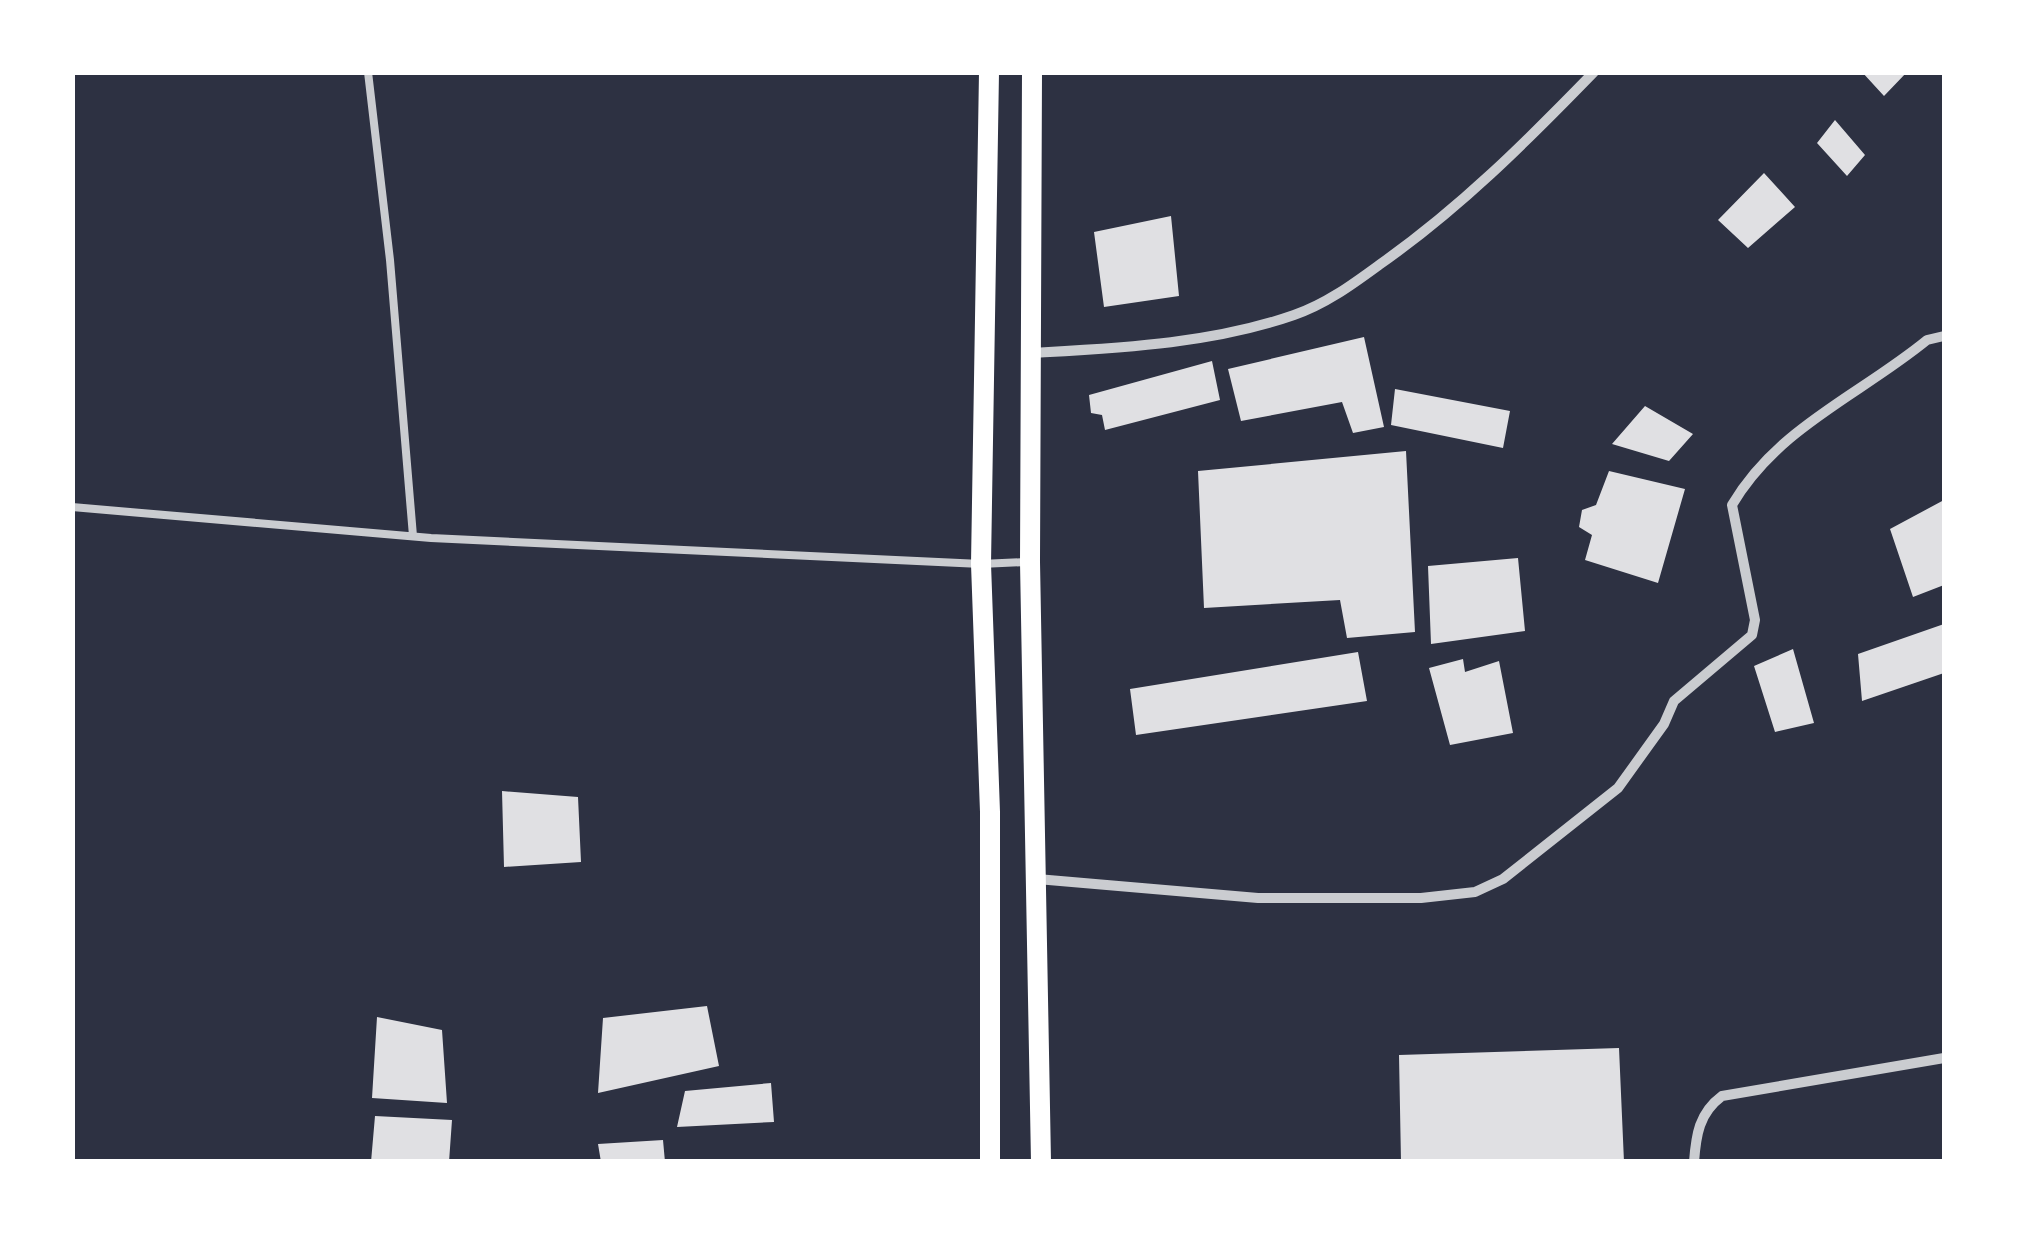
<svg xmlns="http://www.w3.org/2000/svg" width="2017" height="1234" viewBox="0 0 2017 1234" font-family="Manrope,sans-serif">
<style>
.building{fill:#e0e0e3}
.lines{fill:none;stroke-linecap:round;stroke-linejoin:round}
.service{stroke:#caccd0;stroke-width:8}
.minor{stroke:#caccd0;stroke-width:10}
.secondary{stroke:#fff;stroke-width:20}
</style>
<rect width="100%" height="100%" fill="#2d3142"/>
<path class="building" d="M1862,72h45l-23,24z
M1835,120l30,35 -18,21 -30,-33z
M1764,173l31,34 -47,41 -30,-28z
M1171,216l8,80 -75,11 -10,-75z
M1364,337l20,90 -31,6 -11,-31 -101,19 -13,-52z
M1212,361l8,39 -115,30 -3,-15 -11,-2 -2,-18z
M1395,389l115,22 -7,37 -112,-23z
M1645,406l48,28 -24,27 -57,-17z
M1406,451l9,181 -68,6 -7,-38 -136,8 -6,-137z
M1609,471l76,18 -27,94 -73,-23 7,-25 -13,-8 3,-17 14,-5z
M1944,500v85l-31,12 -23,-68z
M1518,558l7,73 -94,13 -3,-78z
M1944,624v49l-82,28 -4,-47z
M1793,649l21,74 -39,9 -21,-66z
M1358,652l9,49 -231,34 -6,-46z
M1463,659l2,13 34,-11 14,72 -63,12 -21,-77z
M502,791l76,6 3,65 -77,5z
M707,1006l12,60 -121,27 5,-75z
M377,1017l65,13 5,73 -75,-5z
M1619,1048l5,114h-223l-2,-107z
M771,1083l3,39 -97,5 8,-36z
M375,1116l77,4 -3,42h-78z
M663,1140l2,22h-64l-3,-18z"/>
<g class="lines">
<path class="service" d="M368,72l22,188 23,276
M72,507l359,31 550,26 45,-2"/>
<path class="minor" d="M1032,353c87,-5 179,-9 262,-38 32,-11 59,-31 85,-50 80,-56 147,-123 215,-193
M1037,879l221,19h163l54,-6 28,-13 115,-91 46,-64 10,-23 78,-66 3,-15 -23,-115c46,-78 128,-110 195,-165l17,-4
M1694,1162c2,-27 5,-49 28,-66l222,-38"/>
<path class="secondary" d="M989,72l-8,492 9,248v350
M1032,72l-2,490 11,600"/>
</g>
<rect width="2017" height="1234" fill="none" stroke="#ffffff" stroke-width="150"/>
</svg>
